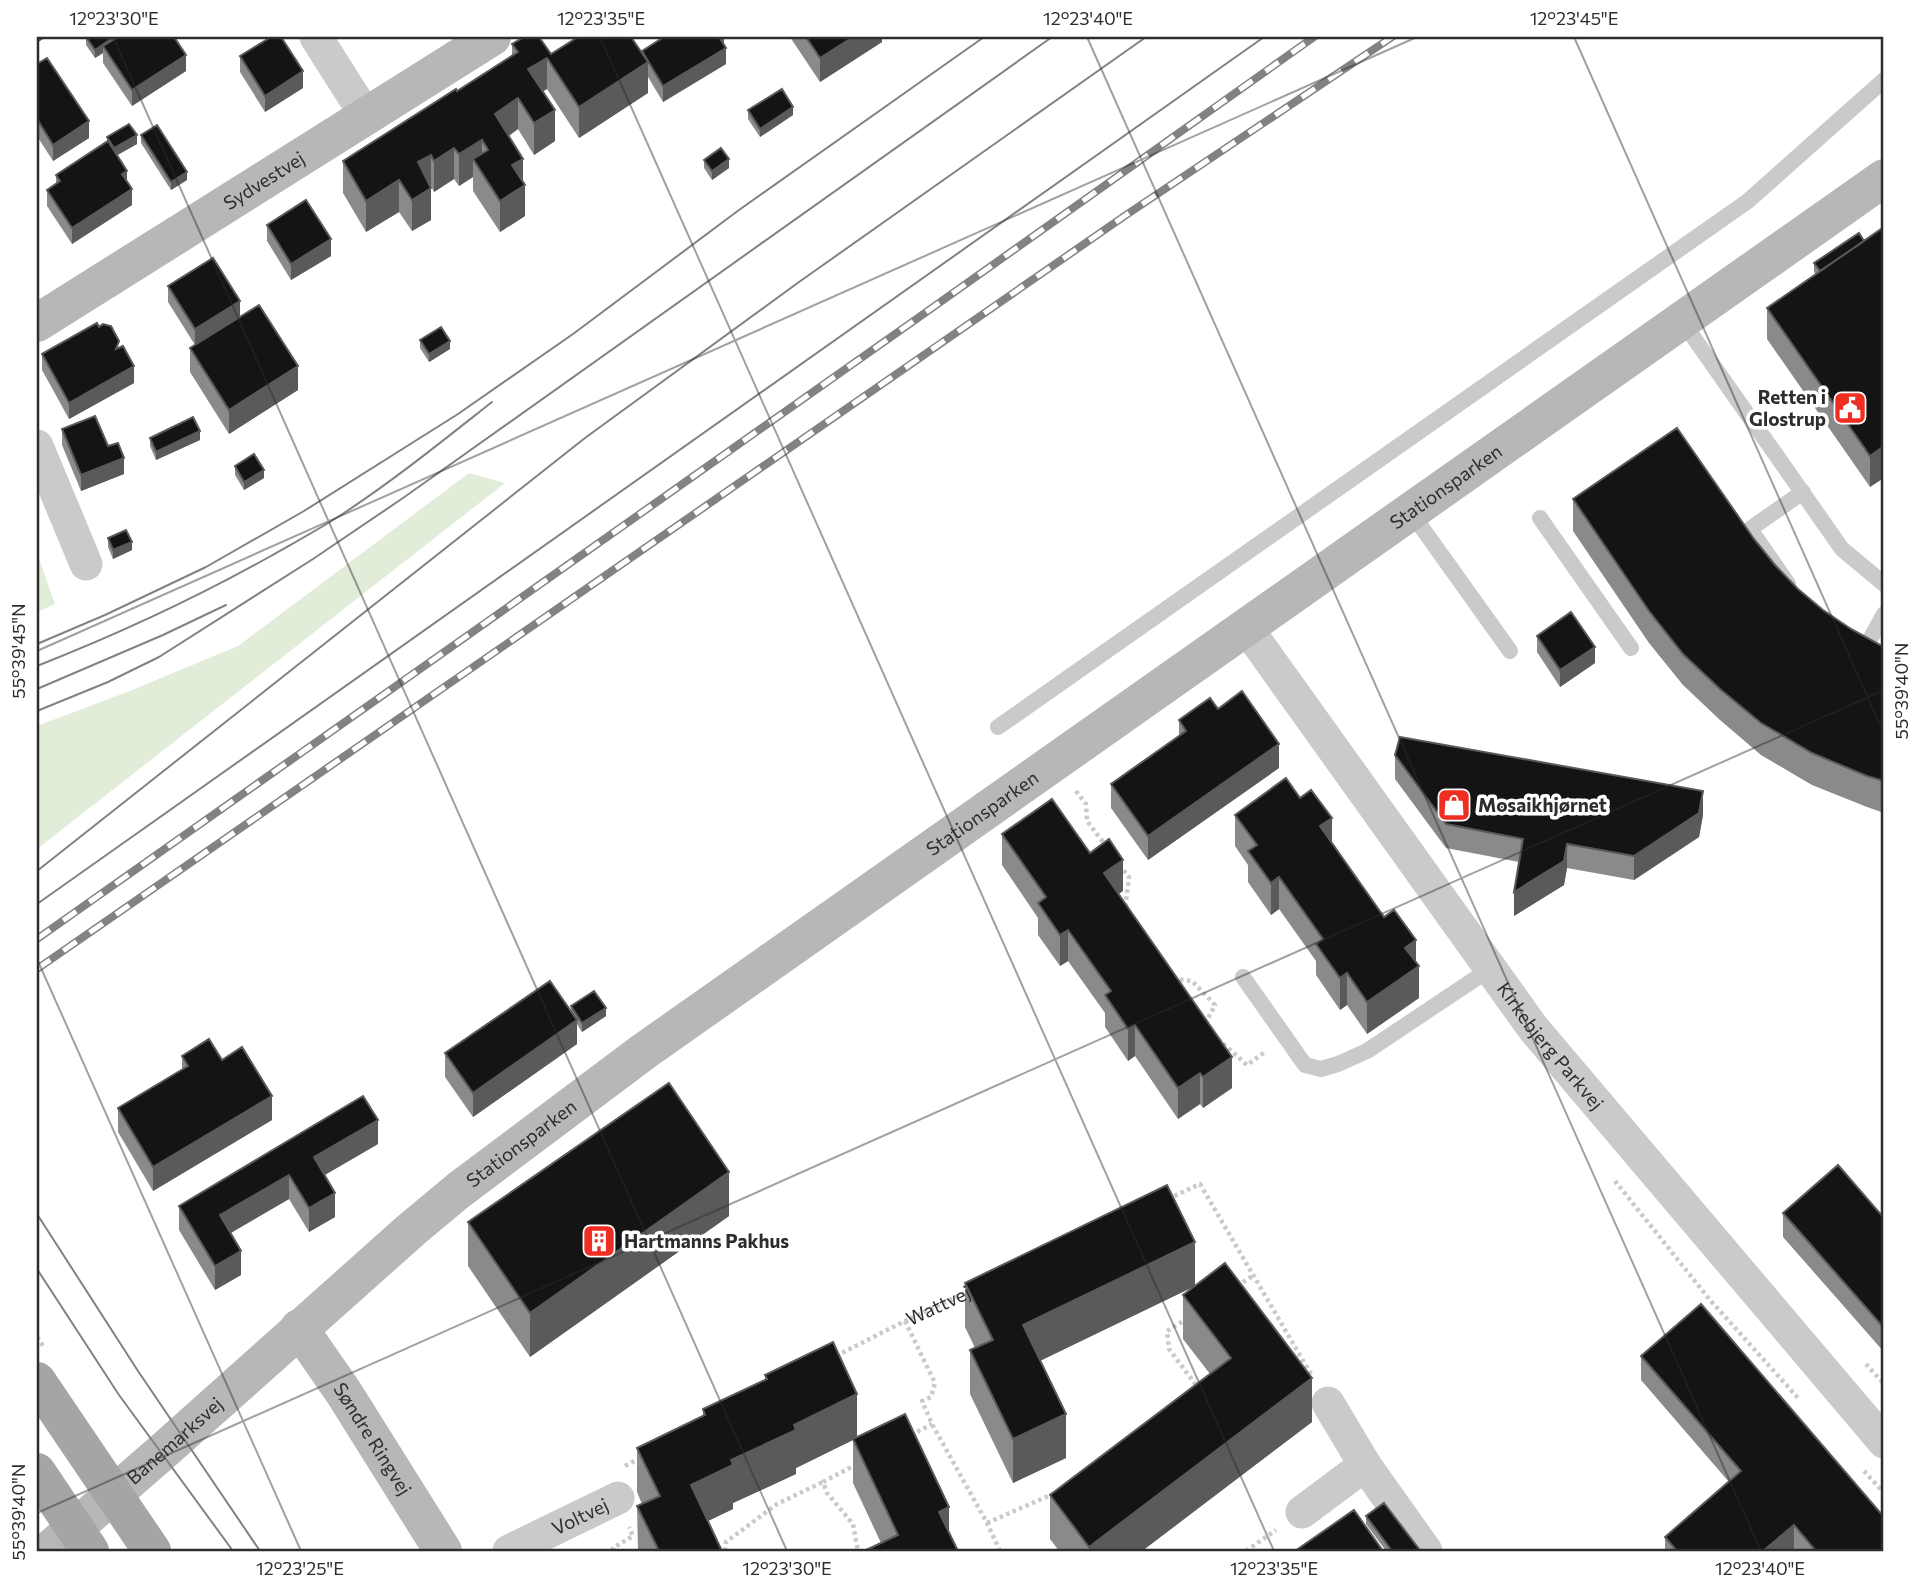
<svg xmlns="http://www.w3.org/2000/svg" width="1921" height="1588" viewBox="0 0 1921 1588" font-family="Commissioner,sans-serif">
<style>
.green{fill:#e1ecd9}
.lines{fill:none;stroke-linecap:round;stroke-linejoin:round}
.path{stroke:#cacaca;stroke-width:4.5;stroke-dasharray:3.5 3.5;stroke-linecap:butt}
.lane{stroke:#cacaca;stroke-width:16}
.street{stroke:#cacaca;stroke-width:33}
.secondary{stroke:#b7b7b7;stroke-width:38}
.primary{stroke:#a5a5a5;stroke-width:38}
.tram{stroke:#828282;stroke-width:2}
.rail-casing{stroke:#828282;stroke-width:8}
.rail{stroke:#fff;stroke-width:5;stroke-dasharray:16;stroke-linecap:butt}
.wall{fill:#8a8a8a}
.shaded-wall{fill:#5a5a5a}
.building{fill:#141414;stroke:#5a5a5a;stroke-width:2}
.ticks{fill:none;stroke:#2d2d2d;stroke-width:2;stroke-opacity:0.45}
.labels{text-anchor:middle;stroke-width:7;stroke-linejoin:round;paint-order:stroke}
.street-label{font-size:19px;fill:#2d2d2d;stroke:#fff}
.poi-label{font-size:19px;font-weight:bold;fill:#2d2d2d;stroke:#fff;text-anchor:start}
.neatline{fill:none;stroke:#2d2d2d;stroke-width:2.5}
.ticks-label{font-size:18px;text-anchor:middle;fill:#2d2d2d}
</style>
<rect width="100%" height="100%" fill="#fff"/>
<path class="green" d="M469,473l36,10 -468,366v-123l93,-35 108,-45z
M37,553l18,51 -18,8z"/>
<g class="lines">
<g class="path">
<path d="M1076,791l10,13 1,17 19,25"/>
<path d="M1119,865l10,12 -4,32"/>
<path d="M1173,979l19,2 23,24 -11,21"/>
<path d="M1218,1039l29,26 18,-13"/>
<path d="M1615,1181l95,119 89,99"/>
<path d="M1168,1199l32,-15 112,192"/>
<path d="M1237,1286l17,-11"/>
<path d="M1188,1318l-21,13 2,18 30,40"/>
<path d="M905,1321l30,62 -4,14 -9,4 10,23 55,99 13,28"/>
<path d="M37,1337l6,9"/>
<path id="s1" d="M836,1356l69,-35 64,-30"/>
<path d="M1866,1364l18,20"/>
<path d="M911,1435l21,-11"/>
<path d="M857,1464l-34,18 4,11 26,31 5,27"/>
<path d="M625,1466l17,-9"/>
<path d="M1864,1471l20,22"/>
<path d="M987,1523l66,-29"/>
<path d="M614,1551l-1,-3 20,-12 -4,-9"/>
<path d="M725,1551l1,-9 51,-38 46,-22"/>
<path d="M1246,1551l30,-21"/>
</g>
<path class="lane" d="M1682,321l160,228 42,35
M1410,511l100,140
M1540,518l91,130
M1788,584l-38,-55 53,-37
M1863,652l21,-38
M998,727l750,-526 136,-121
M1243,977l62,88 16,4 17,-5 29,-13 123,-82"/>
<g class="street">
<path d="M316,37l50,79"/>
<path d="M37,446l49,118"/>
<path id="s2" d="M1246,627l287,401 351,414"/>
<path d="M1328,1403l37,62"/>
<path d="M1302,1512l63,-47 61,86"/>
<path id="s3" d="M509,1551l109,-53"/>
</g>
<g class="secondary">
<path id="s4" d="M37,323l455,-286"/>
<path id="s5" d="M299,1328l45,65 99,158"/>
<path id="s6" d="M48,1551l113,-98 250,-223 48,-40 184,-138 1241,-874"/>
</g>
<path class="primary" d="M37,1381l115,170
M37,1472l53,79"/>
<path class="tram" d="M37,644l68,-29 101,-48 98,-56 154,-97 115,-80 166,-124 245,-173
M37,666c79,-31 157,-67 232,-109 26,-15 53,-29 78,-46 51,-34 98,-72 145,-109
M37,689l126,-54 63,-30
M37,711l71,-29 51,-25 154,-98 90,-61 649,-461
M37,871l548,-433 214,-156 347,-245
M37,904l1227,-867
M37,1214l101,157 122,180
M37,1269l82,126 114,156"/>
<defs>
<path id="rail" d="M37,939l878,-619 399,-283
M37,969l1089,-754 266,-178"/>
</defs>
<use href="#rail" class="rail-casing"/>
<use href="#rail" class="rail"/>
</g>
<path class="wall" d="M86,37l25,4 75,30 -54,35 -29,-43v-10l-8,5 -9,-13z
M663,37h61v6h-1l3,21 -63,38 -15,-25v16l-69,45 -32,-49 -4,2 12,50 -21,14 -16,-26 -9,7 14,46 2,34 -25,16 -27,-41v-14l-14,9 -5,-7 -20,13 -3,-6v34l-19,11 -13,-19 -33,20 -23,-39v-32l114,-70 55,-36v-11l39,10 91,-1 21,-15z
M790,37h92v5l-62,40z
M240,56l63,32 -38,24 -25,-40z
M37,64l52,74 -36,23 -16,-25z
M748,110l45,5 -33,22 -12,-18z
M141,135l46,45 -16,10 -30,-47z
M107,137l30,7 -20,11 10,26 5,24 -60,39 -25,-38v-16l9,-6v-9l51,-33z
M704,160l25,8 -17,12 -8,-12z
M267,225l64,31 -40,24 -24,-39z
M1884,227l-14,260 -103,-148v-31l49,-34 -2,-2v-9l50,-22z
M168,286l72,30 58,74 -69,44 -39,-62v-24l5,-3 -27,-43z
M99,327l20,21 15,35 -65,36 -27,-49v-16z
M420,340l30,9 -21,13 -9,-14z
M62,429l46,17 16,28 -43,17 -19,-46z
M150,438l50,2 -44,20 -6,-14z
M235,466l29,12 -20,12 -9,-15z
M1573,499l181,40 21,26 23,24 25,21 28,19 33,18v166l-17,-6 -55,-22 -51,-30 -41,-35 -37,-35 -34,-42 -76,-112z
M108,538l24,12 -19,9 -5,-12z
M1537,636l58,27 -35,24 -23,-35z
M1218,709l61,59 -131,92 -37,-52v-24l68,-48v-16z
M1395,755l308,60 -4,22 -65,43 -67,-12 -3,17 -50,31 5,-54 -73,-14 -51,-69z
M1235,815l97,28 84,119 3,36 -52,36 -20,-29 -7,5 -24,-35v-14l-37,-52 -8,6 -23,-33v-17l-13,-19z
M1002,834l88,19 33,38 -5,3 114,194 -29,20 -3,-4 -22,15 -43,-63 -7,5 -23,-34v-14l-37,-52 -8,5 -22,-31v-17l-36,-53z
M571,1006l35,10 -24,16 -5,-8v20l-104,73 -28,-40v-24l126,-41z
M182,1056l40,4 50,60 -119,71 -35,-59v-24l64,-38z
M378,1144l-53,31 10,42 -26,15 -20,-33 -58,34 10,42 -26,15 -36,-60v-24z
M1783,1213l101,5v134l-101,-115z
M729,1216l-199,141 -62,-91v-44z
M965,1283l230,3 117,136 -170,129h-83l-9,-12v-44l160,-121 -27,-35v-44l12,-9 -155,75 26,97 -53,25 -43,-89v-44l5,-2 -10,-21z
M1641,1356l243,195h-88l-2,-2 -3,2h-126v-14l64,-55 -88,-102z
M765,1375l92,62 92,97 -68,9 -28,-60v-43l-57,28v6l-63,29v6l-25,12 14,30h-84l-1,-45 5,-2 -5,-12v-44l66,-32v-7l62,-29z
M1366,1516l53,35h-33l-20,-27z"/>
<path class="shaded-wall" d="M37,37h9l-9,6z
M715,37h9v6l-9,5z
M853,37h29v5l-62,40v-24z
M111,39v8l-8,-1v7l-8,5v-8z
M726,48v16l-63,38v-16z
M186,55v16l-54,35v-16z
M547,58v31l-19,11v-31z
M648,62v31l-69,45v-31z
M303,71v17l-38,24v-16z
M518,98v31l-23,16v-31z
M793,107v8l-33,22v-8z
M555,110v31l-21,14v-32z
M89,121v17l-36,23v-16z
M137,135v9l-23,13v-9z
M482,140v32l-9,-13v18l-14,9v-32z
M454,148v31l-20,13v-31z
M431,155v31l-13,-24z
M523,159v28l2,-2v31l-25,16v-31l12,-36z
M729,159v9l-17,12v-9z
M127,171v16l-5,-13z
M187,172v8l-16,10v-8z
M399,180v32l-33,20v-31z
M431,188v32l-19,11v-31z
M132,189v16l-60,39v-16z
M331,239v17l-40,24v-16z
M240,301v16l-45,28v-16z
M450,341v8l-21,13v-8z
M134,366v17l-65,36v-16z
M298,366v24l-69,44v-24z
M200,431v9l-44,20v-8z
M1884,446v32l-14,9v-31z
M124,458v16l-43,17v-16z
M264,470v8l-20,12v-8z
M132,542v8l-19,9v-9z
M1595,647v16l-35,24v-17z
M1279,744v24l-131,92v-24z
M1703,791v24l-4,22 -65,43v-24z
M1332,818v32l-12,-24z
M1567,844v24l-3,17 -50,31v-24z
M1123,860v31l-19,13v-31z
M1279,877v32l-8,6v-32z
M1068,930v31l-8,5v-31z
M1416,940v28l3,-2v32l-52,36v-32l38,-54z
M1347,973v32l-7,5v-32z
M606,1008v8l-24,16v-9z
M577,1020v24l-104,73v-24z
M1135,1025v31l-7,5v-32z
M1232,1057v31l-29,20v-31z
M1200,1073v31l-22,15v-31z
M272,1096v24l-119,71v-24z
M378,1120v24l-64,37v-24z
M729,1172v44l-199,141v-44z
M289,1175v24l-69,40v-24z
M335,1193v24l-26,15v-24z
M1195,1242v44l-172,83v-44z
M241,1251v24l-26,15v-24z
M1312,1378v44l-170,129h-53v-4z
M857,1394v44l-61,30v6l-63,29v6l-42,20v-44l40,-25 63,-35z
M1066,1414v44l-53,25v-44z
M949,1507v44l-10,-39z
M1794,1525v24l-3,2h-28z"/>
<path class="building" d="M86,37h23l2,2 -16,11z
M118,37h56l12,18 -54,35 -29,-44z
M271,37h10l22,34 -38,25 -25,-40z
M524,37h15l12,17 27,-17h53l17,25 -69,45 -32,-49 -19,11 27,41 -21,13 -16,-25 -23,16 28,45 -11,6 13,20 -25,16 -27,-42 15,-9 -6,-10 -23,14 -5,-6 -20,13 -3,-6 -13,7 13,26 -19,12 -13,-20 -33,21 -23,-40 113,-72 1,2 61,-39 -6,-8z
M664,37h55l7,11 -63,38 -21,-35z
M806,37h47l-33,21z
M47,58l42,63 -36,24 -16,-26v-55z
M782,89l11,18 -33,22 -12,-19z
M129,124l8,11 -23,13 -7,-11z
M157,125l30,47 -16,10 -30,-47z
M108,141l19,30 -5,3 10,15 -60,39 -25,-38 13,-9 -4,-6z
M721,148l8,11 -17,12 -8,-11z
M306,200l25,39 -40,25 -24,-39z
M1884,227v219l-14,10 -103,-148z
M1859,233l5,8 -44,30 -6,-8z
M213,258l27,43 -45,28 -27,-43z
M259,305l39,61 -69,44 -39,-62z
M97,323l2,4 4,-3 8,2 8,15 -3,8 7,-3 11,20 -65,37 -27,-49z
M441,327l9,14 -21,13 -9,-14z
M95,416l13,30 10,-3 6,15 -43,17 -19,-46z
M193,417l7,14 -44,21 -6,-14z
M1677,428l77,111 21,26 23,24 25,21 28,19 33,18v134l-17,-5 -55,-23 -51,-30 -41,-34 -37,-35 -34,-43 -76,-112z
M254,454l10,16 -20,12 -9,-16z
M126,530l6,12 -19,8 -5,-12z
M1571,612l24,35 -35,23 -23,-34z
M1242,691l37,53 -131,92 -37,-52 75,-53 -7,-11 31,-22 8,11z
M1400,737l303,54 -4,22 -65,43 -67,-12 -3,17 -50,31 9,-53 -77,-15 -51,-69z
M1286,778l14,20 11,-8 21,28 -12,8 64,91 10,-7 22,30 -11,8 14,18 -52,36 -20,-29 -7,5 -24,-34 7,-5 -44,-62 -8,6 -23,-32 9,-6 -22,-30z
M1052,799l38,54 19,-14 14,21 -19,13 128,184 -29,20 -3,-4 -22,15 -43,-63 -7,4 -23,-34 6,-4 -43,-61 -8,5 -22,-32 8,-6 -44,-63z
M550,981l27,39 -104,73 -28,-40z
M594,991l12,17 -24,15 -11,-17z
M209,1039l13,21 20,-13 30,49 -119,71 -35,-59 70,-42 -6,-10z
M669,1083l60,89 -199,141 -62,-91z
M363,1096l15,24 -64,37 21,36 -26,15 -20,-33 -69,40 21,36 -26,15 -36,-60z
M1838,1165l46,53v110l-101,-115z
M1167,1185l28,57 -172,83 43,89 -53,25 -43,-89 23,-10 -28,-57z
M1225,1263l87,115 -223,169 -39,-52 181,-137 -48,-63z
M1701,1304l183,213v34h-68l-22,-26 -31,26h-86l-12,-14 76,-66 -100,-115z
M833,1342l24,52 -63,31 2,5 -65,30 2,5 -42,20 31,66h-63l-22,-45 23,-10 -23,-48 68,-33 -2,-6 64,-30 -2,-4z
M905,1414l44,93 -10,5 19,39h-94l34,-16 -45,-96z
M1384,1503l35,46 -3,2h-24l-26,-35z
M1354,1510l29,41h-88z"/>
<path class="ticks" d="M113,37l674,1514M600,37l674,1514M1087,37l674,1514M1574,37l310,697M37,651l1380,-614M37,959l264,592M37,1513l1847,-823"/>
<defs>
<symbol id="civic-square" viewBox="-11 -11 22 22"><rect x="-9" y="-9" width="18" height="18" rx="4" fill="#f02d23" stroke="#fff"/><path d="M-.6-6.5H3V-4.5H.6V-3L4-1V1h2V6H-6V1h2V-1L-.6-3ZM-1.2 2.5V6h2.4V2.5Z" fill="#fff"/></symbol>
<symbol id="shop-square" viewBox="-11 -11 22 22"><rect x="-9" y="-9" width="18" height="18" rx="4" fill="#f02d23" stroke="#fff"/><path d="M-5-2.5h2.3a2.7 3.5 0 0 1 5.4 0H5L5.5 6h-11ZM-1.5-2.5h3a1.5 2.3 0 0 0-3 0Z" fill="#fff"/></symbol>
<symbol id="building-square" viewBox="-11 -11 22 22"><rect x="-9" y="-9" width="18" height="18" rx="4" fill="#f02d23" stroke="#fff"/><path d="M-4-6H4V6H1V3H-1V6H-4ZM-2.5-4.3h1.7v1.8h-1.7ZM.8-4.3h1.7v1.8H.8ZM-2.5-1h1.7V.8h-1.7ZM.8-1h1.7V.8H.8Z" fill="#fff"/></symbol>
</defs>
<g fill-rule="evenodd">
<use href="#civic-square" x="1831" y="389" width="38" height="38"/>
<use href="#shop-square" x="1435" y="786" width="38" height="38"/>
<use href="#building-square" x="580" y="1222" width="38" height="38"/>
</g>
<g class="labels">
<g class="street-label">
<text dy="7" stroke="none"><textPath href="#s4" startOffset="268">Sydvestvej</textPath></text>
<text dy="7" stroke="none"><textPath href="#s6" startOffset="1759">Stationsparken</textPath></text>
<text dy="7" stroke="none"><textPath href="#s6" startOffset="1192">Stationsparken</textPath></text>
<text dy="7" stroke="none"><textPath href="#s2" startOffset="518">Kirkebjerg Parkvej</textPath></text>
<text dy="7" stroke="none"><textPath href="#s6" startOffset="625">Stationsparken</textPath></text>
<text dy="7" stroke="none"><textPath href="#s1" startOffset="114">Wattvej</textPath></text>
<text dy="7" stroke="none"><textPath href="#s5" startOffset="133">Søndre Ringvej</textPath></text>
<text dy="7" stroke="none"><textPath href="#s6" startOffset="168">Banemarksvej</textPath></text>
<text dy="7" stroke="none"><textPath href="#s3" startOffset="79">Voltvej</textPath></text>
</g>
<g class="poi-label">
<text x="1826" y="404" text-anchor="end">Retten i<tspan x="1826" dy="22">Glostrup</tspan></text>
<text x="1478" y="812">Mosaikhjørnet</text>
<text x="624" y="1248">Hartmanns Pakhus</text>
</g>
</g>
<rect width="1921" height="1588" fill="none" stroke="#ffffff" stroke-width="77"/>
<rect x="38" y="38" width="1844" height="1512" class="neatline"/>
<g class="ticks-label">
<text x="114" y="25">12°23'30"E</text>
<text x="601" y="25">12°23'35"E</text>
<text x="1088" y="25">12°23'40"E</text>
<text x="1574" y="25">12°23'45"E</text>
<text transform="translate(19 651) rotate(-90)" y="6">55°39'45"N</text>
<text transform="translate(1902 691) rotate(-90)" y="6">55°39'40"N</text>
<text transform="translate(19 1512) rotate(-90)" y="6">55°39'40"N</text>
<text x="300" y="1575">12°23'25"E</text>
<text x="787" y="1575">12°23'30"E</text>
<text x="1274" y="1575">12°23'35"E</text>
<text x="1760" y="1575">12°23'40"E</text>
</g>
</svg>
